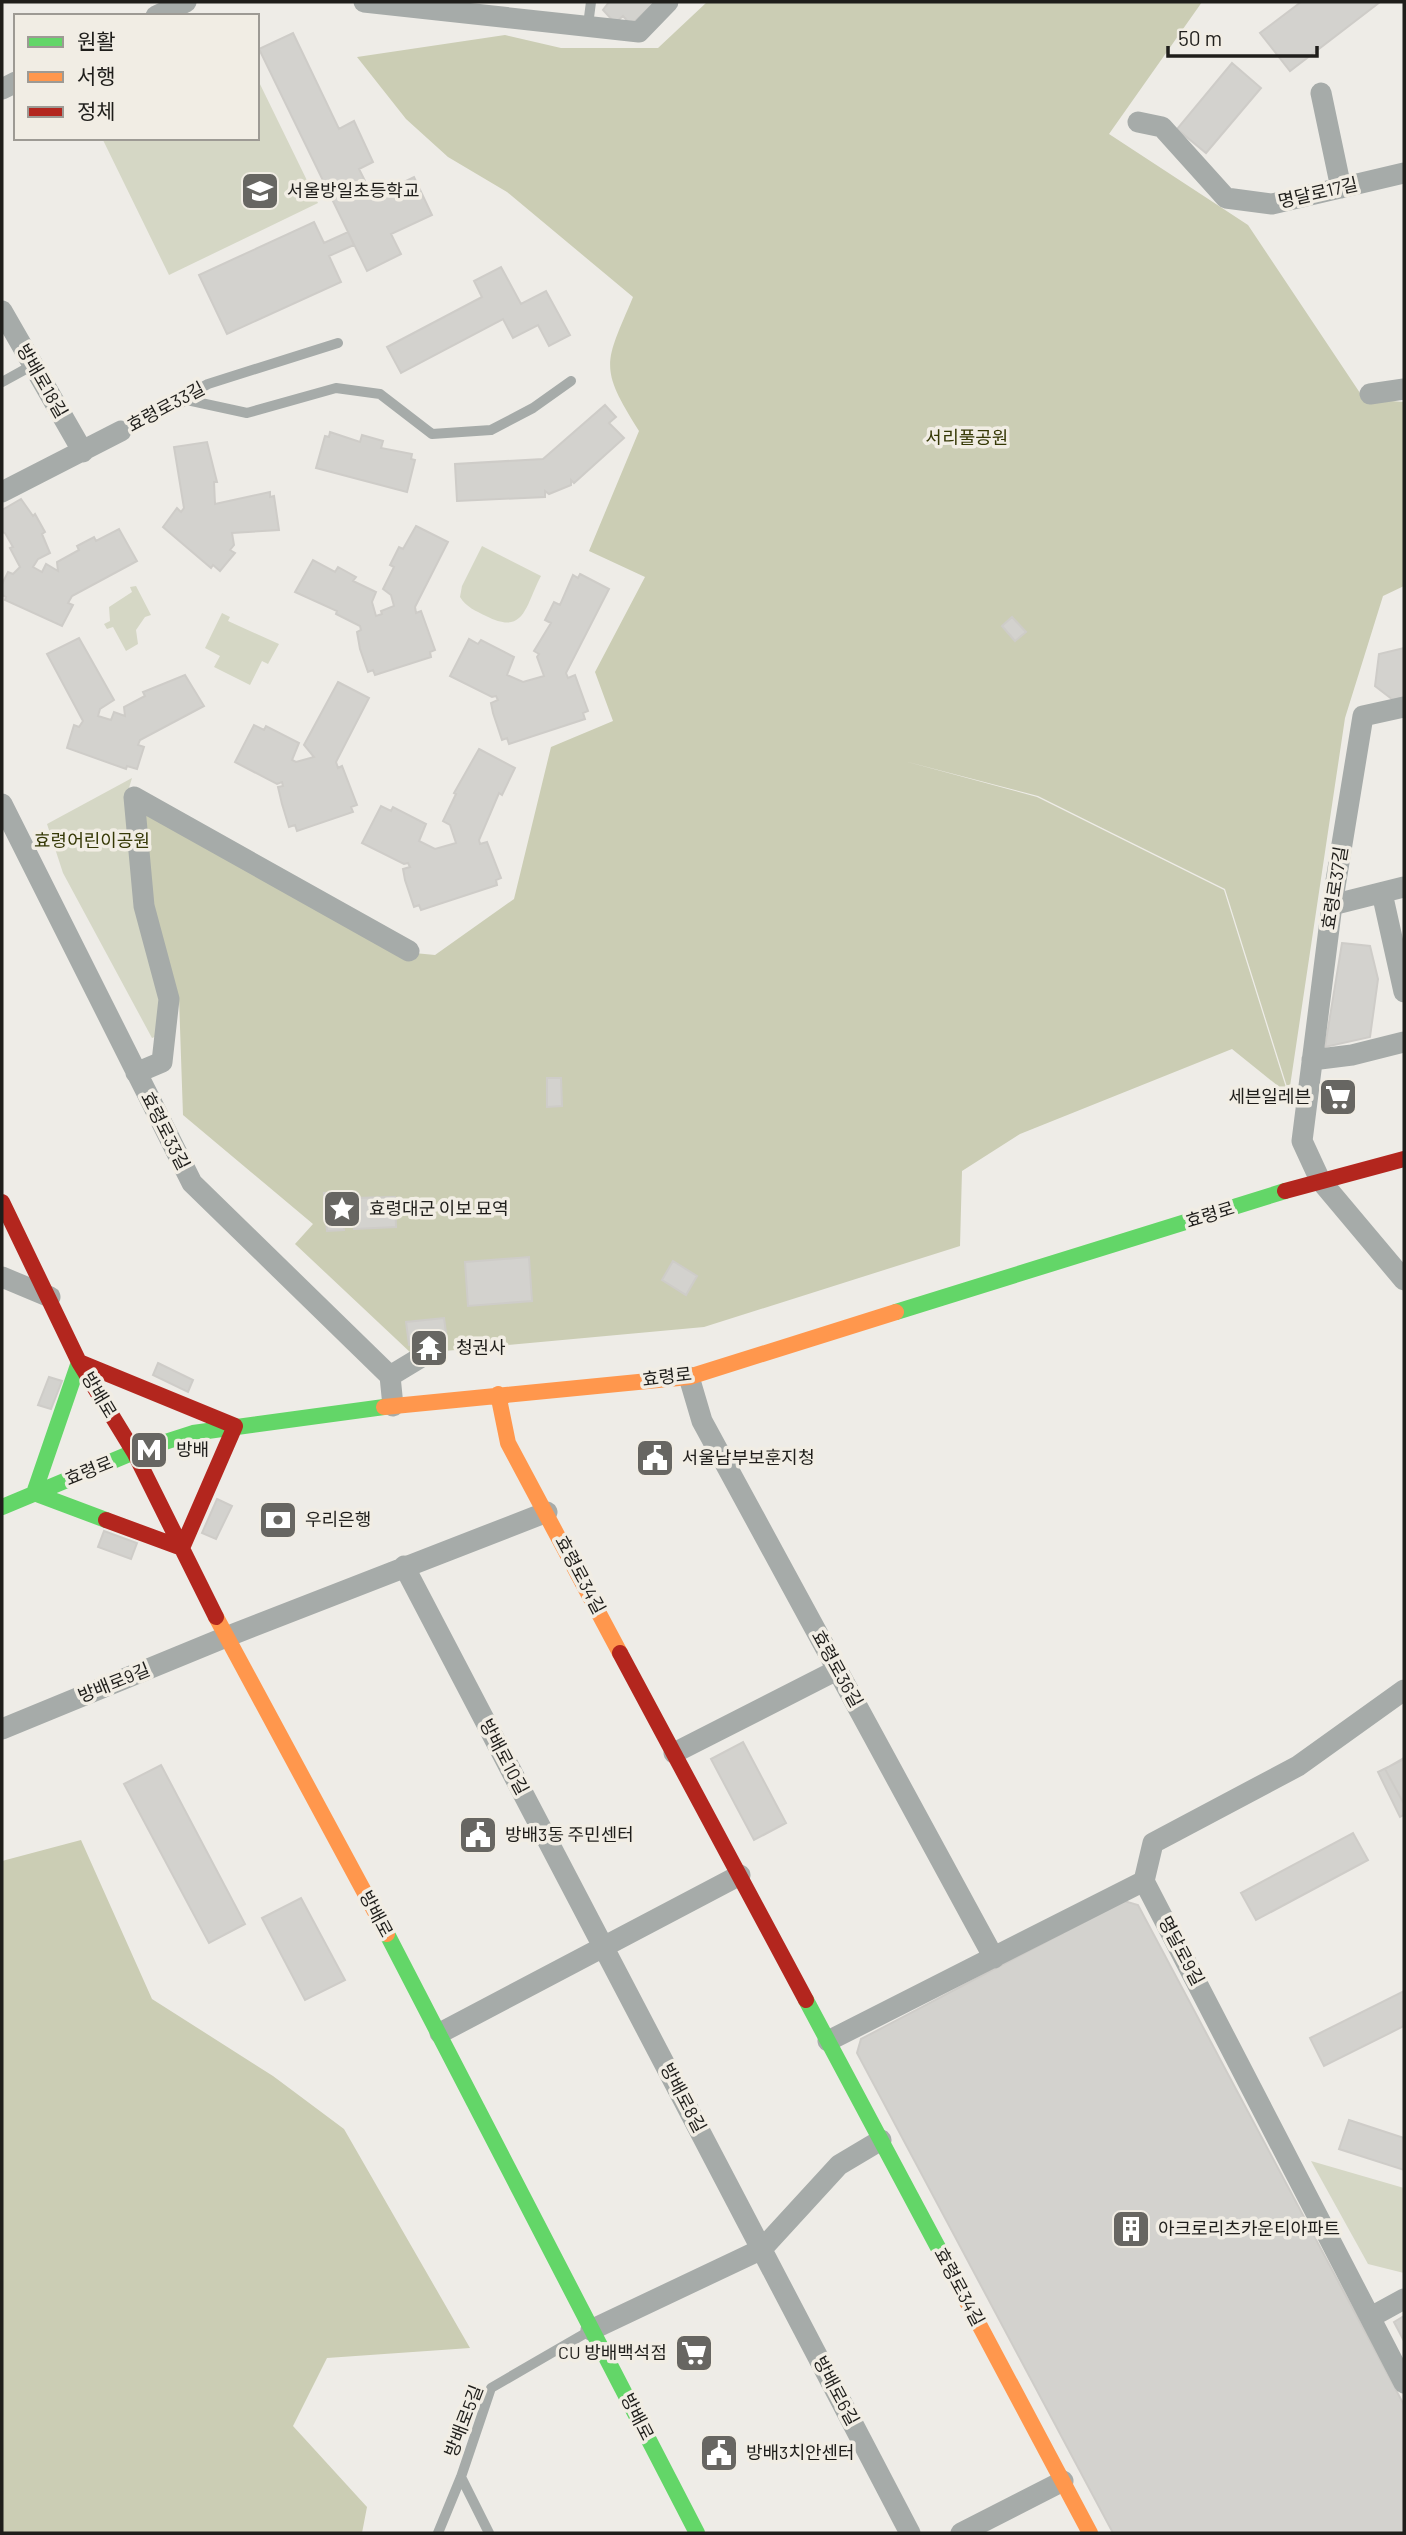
<svg xmlns="http://www.w3.org/2000/svg" width="1406" height="2535" viewBox="0 0 1406 2535" font-family="Barlow,'Noto Sans KR',sans-serif">
<style>
.green{fill:#d5d7c5}
.forest{fill:#cbcdb4}
.building{fill:#d3d2ce;stroke:#ceccc8;stroke-width:2}
.lines{fill:none;stroke-linecap:round;stroke-linejoin:round}
.lane{stroke:#a6aba9;stroke-width:10}
.street{stroke:#a6aba9;stroke-width:21}
.fast{stroke:#63d668;stroke-width:16}
.slow{stroke:#ff974d;stroke-width:16}
.jam{stroke:#b3261e;stroke-width:16}
.labels{text-anchor:middle;stroke-width:7;stroke-linejoin:round;paint-order:stroke}
.poi-label{font-size:18px;fill:#1f1e1b;stroke:#f1ede4;text-anchor:start}
.street-label{font-size:18px;fill:#1f1e1b;stroke:#f1ede4}
.park-label{font-size:18px;fill:#353805;stroke:#f1ede4}
</style>
<rect width="100%" height="100%" fill="#eeece7"/>
<path class="green" d="M257,78l61,125 -149,72 -66,-135 154,-2z
M482,546l59,30c-16,30 -16,60 -55,40 -10,-5 -20,-9 -26,-19l2,-11z
M136,586l15,29 -6,2 -9,13 2,14 -12,7 -13,-24 -6,2 -3,-5 6,-3 -1,-14 23,-15 -2,-5z
M222,613l8,4 -2,4 51,23 -11,20 -6,-3 -12,24 -36,-18 6,-11 -15,-8z
M132,778l-7,23 35,169v65l-8,3 -89,-165 -16,-49z
M1311,2161l93,27v85l-36,-9z"/>
<path class="forest" d="M707,2h495l-93,132 139,91 116,174 40,3v184l-21,10 -38,122 -56,375 -64,-204 -187,-93 -134,-35 133,36 187,93 64,204 -56,-45 -212,85 -58,37 -2,75 -256,81 -292,27 -117,-110 18,-20 -130,-109 -4,-117 -32,-93 -6,-97 317,173 -54,-29 31,3 79,-56 37,-152 62,-26 -18,-49 50,-95 -56,-26 50,-120c-41,-65 -34,-67 -6,-134l-126,-105 -59,-35 -42,-38 -49,-62 148,-22 56,13h97z
M81,1840l71,159 121,77 71,53 126,219 -143,10 -34,68 74,81 -5,26h-360v-672z"/>
<path class="building" d="M609,2h46l-24,23 -8,-9 -8,7 -12,-13z
M1301,2h79l-90,69 -30,-38z
M293,33l46,96 15,-8 19,41 -14,7 14,28 41,-20 18,38 -41,19 10,20 -34,17 -108,-222z
M1232,63l29,25 -55,65 -29,-24z
M314,222l10,21 24,-11 6,13 -25,11 12,26 -114,52 -28,-59z
M501,267l20,37 25,-13 24,44 -21,11 -11,-21 -25,13 -10,-19 -102,54 -14,-26 95,-50 -8,-16z
M605,405l11,12 -7,6 15,15 -50,45 -3,-3v5l-22,9 -4,-3v6l-88,4 -2,-37 88,-5z
M330,432l30,10 2,-7 21,6 -2,7 31,6 -1,5 4,1 -8,32 -91,-24 9,-32 4,1z
M207,442l10,40h-3l1,22 55,-12v5l4,-1 5,34 -47,3 2,12 -4,5 5,3 -15,18 -7,-6 -2,3 -48,-41 14,-19 4,4 3,-4 -10,-61z
M21,499l12,17 2,-2 10,18 -3,2 8,19 -12,6 -5,8 9,5 4,-8 12,7 -1,-9 22,-12 -2,-4 17,-9 2,4 23,-12 18,32 -65,35 -4,7 5,2 -11,21 -57,-26 1,-3 -4,-2v-11l6,-12 5,2 7,-7 -10,-19 3,-1 -8,-14 -3,-1v-22z
M416,526l32,16 -33,65 1,6 5,-2 14,39 -5,2 1,5 -56,18 -2,-5 -5,2 -8,-23 -3,-17 4,-2 -1,-4 -24,-12 1,-3 -42,-19 18,-32 22,12 3,-5 18,10 -3,4 23,11 -4,10 4,14 6,-2 -1,-3 13,-5 -3,-11 -8,-6 11,-22 -4,-2 9,-18 4,2z
M580,574l29,15 -43,84 2,5 7,-3 13,36 -5,2 2,6 -76,25 -2,-6 -5,2 -9,-27 -2,-10 7,-3 -2,-4 -4,1 -42,-21 19,-37 9,5 3,-4 33,17 -7,18 16,7 21,-6 -7,-19 2,-3 -5,-3 17,-28 -6,-3 9,-18 6,3 13,-30 5,3z
M1012,617l14,15 -11,9 -13,-15z
M79,638l35,62 -14,9 -2,7 13,4 3,-8 11,4 -1,-9 21,-11 -2,-4 42,-17 19,31 -64,34 -2,5 6,2 -7,22 -10,-3 -1,3 -59,-21 7,-23 5,2 4,-6 -36,-67z
M1404,648v49l-11,3 -18,-14 4,-32z
M338,682l31,16 -33,64 2,6 4,-2 15,39 -6,2 2,5 -56,19 -2,-6 -6,2 -7,-23 -4,-17 5,-1 -1,-4 -5,2 -42,-22 19,-37 10,5 2,-4 33,17 -7,17 4,2 18,-5 -10,-12z
M479,749l36,19 -13,27 -3,-2 -20,47 1,4 7,-2 14,36 -5,2 1,5 -76,25 -2,-5 -5,2 -9,-27 -2,-11 7,-2 -2,-4 -4,1 -42,-21 19,-37 10,5 2,-4 33,17 -7,17 16,8 21,-6 -6,-18 -7,-4 13,-27 -2,-1z
M1342,943l28,3 8,33 -8,58 -45,10z
M547,1078h14l1,28 -15,1z
M340,1192l4,38 -17,1 -3,-38z
M395,1197l1,30 -42,2 -1,-31z
M529,1257l3,44 -64,5 -3,-44z
M673,1261l24,15 -11,19 -24,-15z
M444,1318l3,22 -38,5 -3,-23z
M158,1363l35,17 -5,12 -35,-17z
M49,1377l13,4 -11,28 -13,-4z
M217,1499l15,7 -16,33 -14,-6z
M104,1531l33,12 -6,16 -33,-12z
M743,1742l43,81 -32,17 -43,-81z
M1404,1758v46l-19,-35z
M1404,1759v56l-4,2 -22,-45z
M161,1765l84,159 -36,19 -85,-159z
M1353,1833l15,27 -112,60 -15,-27z
M301,1898l44,82 -40,20 -43,-82z
M1124,1901l14,4 266,500v128h-291l-256,-480 4,-14z
M1404,1991v35l-80,40 -14,-28z
M1349,2120l55,18v32l-65,-21z
M1404,2316v25l-10,-19z"/>
<g class="lines">
<path class="lane" d="M588,25l3,-23
M2,382l31,-17
M179,400l29,-16 130,-41
M121,431l66,-31 60,13 89,-25 44,6 52,40 59,-4 42,-22 38,-27
M461,2477l28,56
M438,2533l23,-56 30,-89 100,-58"/>
<path class="street" d="M364,2l275,30 29,-30
M156,16l30,-14
M2,89l14,-7
M1321,93l20,95
M1138,122l24,5 64,71 46,6 132,-31
M2,311l81,141
M1370,394l34,-5
M2,492l119,-61
M1404,707l-41,9 -31,189 -30,236 18,39 84,100
M2,804l190,379 198,193 3,30
M1382,893l22,99
M1332,905l72,-18
M1312,1060l40,-5 52,-13
M136,1073l26,-11 7,-63 -25,-93 -10,-109 275,154
M2,1277l48,20
M390,1376l38,-23 1,-5
M689,1377l13,44 292,537
M404,1566l506,967
M1404,1690l-106,76 -145,77 -9,38 260,502
M2,1729l224,-92 321,-125
M674,1753l163,-83
M440,2033l300,-158
M828,2041l316,-160
M1371,2317l33,-18
M591,2330l171,-81 77,-84 42,-25
M961,2533l102,-52"/>
<path class="fast" d="M896,1312l389,-121
M79,1362l-45,131 72,27
M2,1507l132,-55 59,-19 191,-26
M387,1934l310,599
M806,2000l151,283"/>
<path class="slow" d="M498,1394l10,49 112,210
M384,1407l305,-30 207,-65
M216,1617l171,317
M957,2283l133,250"/>
<path class="jam" d="M1285,1191l119,-32
M2,1202l77,160 55,90 82,165
M79,1362l156,64 -53,122 -76,-28
M620,1653l186,347"/>
</g>
<defs>
<symbol id="school-square" viewBox="-11 -11 22 22"><rect x="-9" y="-9" width="18" height="18" rx="4" fill="#676662" stroke="#f1ede4"/><path d="M0-5L7-2L0 1L-7-2ZM-4 1L0 2.5L4 1V4Q0 6-4 4Z" fill="#fff"/></symbol>
<symbol id="supermarket-square" viewBox="-11 -11 22 22"><rect x="-9" y="-9" width="18" height="18" rx="4" fill="#676662" stroke="#f1ede4"/><path d="M-6-5.5h2.5l.6 2H6L4.5 2H-2.5L-4.4-4H-6ZM-1.5 3.2a1.3 1.3 0 1 0 .1 0ZM3 3.2a1.3 1.3 0 1 0 .1 0Z" fill="#fff"/></symbol>
<symbol id="sight-square" viewBox="-11 -11 22 22"><rect x="-9" y="-9" width="18" height="18" rx="4" fill="#676662" stroke="#f1ede4"/><path d="M0-6L1.8-2.2L6-1.7L2.9 1.2L3.7 5.4L0 3.3L-3.7 5.4L-2.9 1.2L-6-1.7L-1.8-2.2Z" fill="#fff"/></symbol>
<symbol id="temple-square" viewBox="-11 -11 22 22"><rect x="-9" y="-9" width="18" height="18" rx="4" fill="#676662" stroke="#f1ede4"/><path d="M0-6L5-2H3V0L6.5 2.5H4V6H1.5V3h-3V6H-4V2.5H-6.5L-3 0V-2H-5Z" fill="#fff"/></symbol>
<symbol id="metro-square" viewBox="-11 -11 22 22"><rect x="-9" y="-9" width="18" height="18" rx="4" fill="#676662" stroke="#f1ede4"/><path d="M-5.5 5V-5H-3L0 0L3-5H5.5V5H3V-.5L0 4L-3-.5V5Z" fill="#fff"/></symbol>
<symbol id="civic-square" viewBox="-11 -11 22 22"><rect x="-9" y="-9" width="18" height="18" rx="4" fill="#676662" stroke="#f1ede4"/><path d="M-.6-6.5H3V-4.5H.6V-3L4-1V1h2V6H-6V1h2V-1L-.6-3ZM-1.2 2.5V6h2.4V2.5Z" fill="#fff"/></symbol>
<symbol id="bank-square" viewBox="-11 -11 22 22"><rect x="-9" y="-9" width="18" height="18" rx="4" fill="#676662" stroke="#f1ede4"/><path d="M-6-4H6V4H-6ZM0-2.3a2.3 2.3 0 1 0 0 4.6a2.3 2.3 0 1 0 0-4.6Z" fill="#fff"/></symbol>
<symbol id="building-square" viewBox="-11 -11 22 22"><rect x="-9" y="-9" width="18" height="18" rx="4" fill="#676662" stroke="#f1ede4"/><path d="M-4-6H4V6H1V3H-1V6H-4ZM-2.5-4.3h1.7v1.8h-1.7ZM.8-4.3h1.7v1.8H.8ZM-2.5-1h1.7V.8h-1.7ZM.8-1h1.7V.8H.8Z" fill="#fff"/></symbol>
</defs>
<g fill-rule="evenodd">
<use href="#school-square" x="238" y="169" width="44" height="44"/>
<use href="#supermarket-square" x="1316" y="1075" width="44" height="44"/>
<use href="#sight-square" x="320" y="1187" width="44" height="44"/>
<use href="#temple-square" x="407" y="1326" width="44" height="44"/>
<use href="#metro-square" x="127" y="1428" width="44" height="44"/>
<use href="#civic-square" x="633" y="1436" width="44" height="44"/>
<use href="#bank-square" x="256" y="1498" width="44" height="44"/>
<use href="#civic-square" x="456" y="1813" width="44" height="44"/>
<use href="#building-square" x="1109" y="2207" width="44" height="44"/>
<use href="#supermarket-square" x="672" y="2331" width="44" height="44"/>
<use href="#civic-square" x="697" y="2431" width="44" height="44"/>
</g>
<g class="labels">
<g class="poi-label">
<text x="287" y="197">서울방일초등학교</text>
<text x="1311" y="1103" text-anchor="end">세븐일레븐</text>
<text x="369" y="1215">효령대군 이보 묘역</text>
<text x="456" y="1354">청권사</text>
<text x="176" y="1456">방배</text>
<text x="682" y="1464">서울남부보훈지청</text>
<text x="305" y="1526">우리은행</text>
<text x="505" y="1841">방배3동 주민센터</text>
<text x="1158" y="2235">아크로리츠카운티아파트</text>
<text x="667" y="2359" text-anchor="end">CU 방배백석점</text>
<text x="746" y="2459">방배3치안센터</text>
</g>
<g class="street-label">
<text transform="translate(1318 193) rotate(-13)" y="6">명달로17길</text>
<text transform="translate(42 381) rotate(60)" y="6">방배로18길</text>
<text transform="translate(166 407) rotate(-28)" y="6">효령로33길</text>
<text transform="translate(1335 888) rotate(-81)" y="6">효령로37길</text>
<text transform="translate(165 1131) rotate(63)" y="6">효령로33길</text>
<text transform="translate(1210 1215) rotate(-17)" y="6">효령로</text>
<text transform="translate(667 1377) rotate(-7)" y="6">효령로</text>
<text transform="translate(99 1395) rotate(59)" y="6">방배로</text>
<text transform="translate(89 1471) rotate(-22)" y="6">효령로</text>
<text transform="translate(580 1575) rotate(62)" y="6">효령로34길</text>
<text transform="translate(837 1669) rotate(61)" y="6">효령로36길</text>
<text transform="translate(114 1683) rotate(-22)" y="6">방배로9길</text>
<text transform="translate(504 1757) rotate(62)" y="6">방배로10길</text>
<text transform="translate(376 1914) rotate(62)" y="6">방배로</text>
<text transform="translate(1181 1951) rotate(62)" y="6">명달로9길</text>
<text transform="translate(683 2098) rotate(62)" y="6">방배로8길</text>
<text transform="translate(959 2287) rotate(62)" y="6">효령로34길</text>
<text transform="translate(836 2391) rotate(62)" y="6">방배로6길</text>
<text transform="translate(637 2417) rotate(63)" y="6">방배로</text>
<text transform="translate(464 2421) rotate(-69)" y="6">방배로5길</text>
</g>
<g class="park-label">
<text x="967" y="444">서리풀공원</text>
<text x="92" y="847">효령어린이공원</text>
</g>
</g>
<rect width="1406" height="2535" fill="none" stroke="#1f1e1b" stroke-width="7"/>
<rect x="14" y="14" width="245" height="126" fill="#f1ede4" stroke="#9d9a94" stroke-width="2"/>
<rect x="28" y="37" width="35" height="10" fill="#63d668" stroke="#9d9a94" stroke-width="2"/>
<text x="77" y="49" font-size="21" fill="#1f1e1b">원활</text>
<rect x="28" y="72" width="35" height="10" fill="#ff974d" stroke="#9d9a94" stroke-width="2"/>
<text x="77" y="84" font-size="21" fill="#1f1e1b">서행</text>
<rect x="28" y="107" width="35" height="10" fill="#b3261e" stroke="#9d9a94" stroke-width="2"/>
<text x="77" y="119" font-size="21" fill="#1f1e1b">정체</text>
<path d="M1168 46v10h149v-10" fill="none" stroke="#1f1e1b" stroke-width="3.5"/>
<text x="1178" y="46" font-size="21" fill="#1f1e1b" stroke="#f1ede4" stroke-width="5" paint-order="stroke">50 m</text>
</svg>
